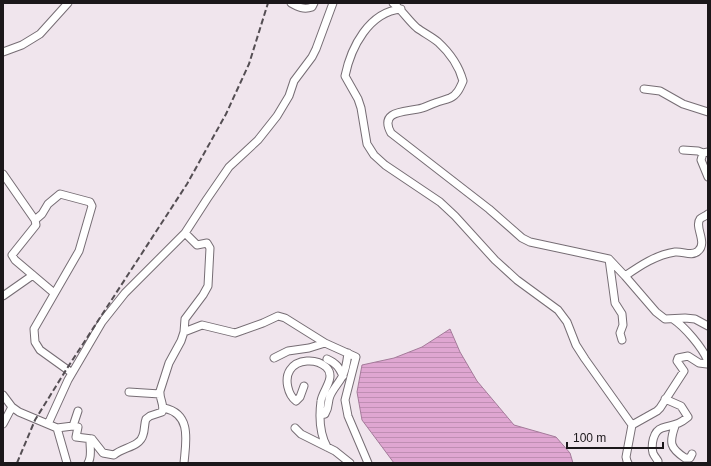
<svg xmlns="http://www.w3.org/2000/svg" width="711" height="466" viewBox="0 0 711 466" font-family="Arial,sans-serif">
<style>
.water{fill:url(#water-rules);stroke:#a47b9a}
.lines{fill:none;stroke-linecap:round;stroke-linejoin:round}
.minor-casing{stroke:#766d74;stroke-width:9}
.minor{stroke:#fff;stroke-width:7}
.rail{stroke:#544e53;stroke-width:2;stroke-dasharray:6 3;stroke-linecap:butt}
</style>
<defs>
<pattern id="water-rules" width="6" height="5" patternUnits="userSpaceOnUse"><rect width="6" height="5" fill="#dfa6d1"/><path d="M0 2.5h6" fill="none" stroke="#bf8eb3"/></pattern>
</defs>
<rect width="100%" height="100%" fill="#f0e5ed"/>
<path class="water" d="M450,329l10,23 17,29 37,44 42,12 14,16 3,10h-179l-32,-43 -5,-28 5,-27 32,-7 28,-11z"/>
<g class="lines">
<defs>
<path id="minor" d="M291,3c7,4 13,7 21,4l2,-4
M393,3c9,7 15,17 24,25 7,5 15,9 21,14 12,11 21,24 25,39 -3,7 -6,14 -13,17 -5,2 -10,3 -15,5 -6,2 -11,5 -17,6 -14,3 -39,2 -27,24l98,76 33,29 8,4 79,17 16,17 31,36 9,7 20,-1 10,1 13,7
M401,9c-32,3 -50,38 -56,67l13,23 3,9 6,36 7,11 11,10 55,37 15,14 40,44 22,20 41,30 9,12 9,23 9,14 47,66 -6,32 1,4 1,2
M3,52l19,-7 18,-11 28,-31
M644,89l16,2 23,13 25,8
M683,150l15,1 5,2 5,-1
M703,153l-2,7 7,17
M3,174l32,46 1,5 -24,30 3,5 39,33
M35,220l7,-6 6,-10 12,-10 30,8 2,4 -13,45 -45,78 1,13 5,8 32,23
M609,259l6,44 7,11 1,11 -3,8 2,7
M625,276c16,-11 31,-21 50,-24 8,-1 17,5 23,-1 10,-8 -4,-24 2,-32 2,-2 6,-3 8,-5
M3,296l30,-21
M184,332l18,-7 33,8 28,-10 15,-7 7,2 40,25 31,14 -11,43 3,16 20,47
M274,358l14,-7 21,-3 16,-5
M327,359c9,4 12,8 16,17
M304,386l-4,11 -4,4c-8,-6 -12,-22 -6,-31 7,-11 26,-12 36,-3 11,10 -4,24 -5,34 -2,15 -1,33 6,46
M129,392l31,2
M3,395l9,12 7,5 38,16 10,35
M164,408c28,6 22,33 20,55
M320,415l5,-1c5,-8 2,-11 5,-18 3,-7 8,-12 12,-19 4,-7 5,-16 6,-24
M3,424l9,-17
M48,424l20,-44 34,-58 23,-29 60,-60 22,-34 22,-32 29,-27 19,-24 12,-20 5,-15 18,-24 4,-8 17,-46
M632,425l25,-14 3,-3 24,-37 -7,-10 1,-3 10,-2 11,7 8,1 1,-3c-6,-14 -23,-34 -35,-42
M73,426l5,-15
M675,426c-6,17 -5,22 10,32h5l2,-4
M57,428l16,-2 5,1 -2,10 16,2
M295,428l6,6 34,17 15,12
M658,461c-1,-2 -4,-5 -5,-8 -2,-8 0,-22 9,-25 12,-4 15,-2 26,-11l-7,-11 -16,-7
M88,463c4,-6 2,-14 2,-21l2,-3 11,14 11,2c9,-8 26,-8 29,-20 2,-5 1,-11 3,-16l4,-3 12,-4c3,-7 -3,-13 -2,-21l9,-28 12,-22 3,-9 1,-13 18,-24 5,-9 2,-38 -3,-5 -10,2 -12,-12"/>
</defs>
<use href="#minor" class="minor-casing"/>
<use href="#minor" class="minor"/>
<path class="rail" d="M17,463l18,-43 31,-50 121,-186 39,-70 23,-50 19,-61"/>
</g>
<rect width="711" height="466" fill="none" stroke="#1b171a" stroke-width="8"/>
<path d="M567 442v6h96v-6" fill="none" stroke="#1b171a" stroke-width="2"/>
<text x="573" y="442" font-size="12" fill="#1b171a" stroke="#f0e5ed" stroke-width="3" paint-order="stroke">100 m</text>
</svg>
